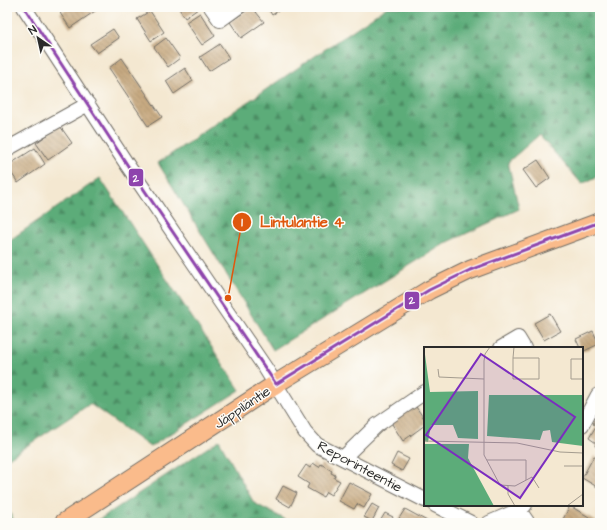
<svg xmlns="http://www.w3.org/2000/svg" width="607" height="530" viewBox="0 0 607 530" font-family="'Architects Daughter',sans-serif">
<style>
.forest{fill:url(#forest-firs);stroke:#446c52}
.building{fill:url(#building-back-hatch)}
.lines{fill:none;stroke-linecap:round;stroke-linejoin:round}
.minor-casing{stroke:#716d65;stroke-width:16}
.major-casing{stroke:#716d65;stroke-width:20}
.minor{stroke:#fff;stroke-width:14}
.major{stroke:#fabb8b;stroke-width:18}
.bus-1-casing{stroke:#fdfcf7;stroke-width:6}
.bus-1{stroke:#8e44ad;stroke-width:3}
.labels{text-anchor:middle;stroke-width:3;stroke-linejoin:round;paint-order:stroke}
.street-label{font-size:14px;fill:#2b2b2b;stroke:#fdfcf7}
.inset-road{fill:none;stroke:#a49c8f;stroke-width:1}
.view{fill:#7b2cbf;fill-opacity:0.15;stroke:#7b2cbf;stroke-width:2}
.inset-edge{fill:none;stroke:#2b2b2b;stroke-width:2}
.leader{fill:none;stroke:#df570e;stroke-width:1.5}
.callout-dot{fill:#df570e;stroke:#fdfcf7;stroke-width:1.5}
.mark-label{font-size:12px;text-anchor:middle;font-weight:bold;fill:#fff}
.callout-label{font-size:15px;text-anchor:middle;font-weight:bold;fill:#df570e;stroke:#fdfcf7;stroke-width:3;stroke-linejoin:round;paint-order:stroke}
.line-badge{stroke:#fdfcf7;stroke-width:1.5}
.badge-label{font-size:11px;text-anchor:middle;font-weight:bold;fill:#fff}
</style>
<defs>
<pattern id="forest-firs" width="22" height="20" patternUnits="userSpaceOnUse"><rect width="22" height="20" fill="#5cac79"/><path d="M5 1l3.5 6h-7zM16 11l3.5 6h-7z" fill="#4c8c63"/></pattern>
<pattern id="building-back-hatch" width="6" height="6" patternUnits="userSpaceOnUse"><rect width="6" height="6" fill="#c8aa82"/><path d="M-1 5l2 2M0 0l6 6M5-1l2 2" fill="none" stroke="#a38b6b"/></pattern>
</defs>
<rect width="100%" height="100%" fill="#fdfcf7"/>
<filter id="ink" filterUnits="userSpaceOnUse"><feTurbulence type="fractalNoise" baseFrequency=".025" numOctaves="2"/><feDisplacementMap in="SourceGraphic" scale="8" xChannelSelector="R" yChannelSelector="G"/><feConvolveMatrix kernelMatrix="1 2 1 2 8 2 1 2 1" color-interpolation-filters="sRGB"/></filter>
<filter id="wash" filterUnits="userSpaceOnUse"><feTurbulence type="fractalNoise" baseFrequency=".012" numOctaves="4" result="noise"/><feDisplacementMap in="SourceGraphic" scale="16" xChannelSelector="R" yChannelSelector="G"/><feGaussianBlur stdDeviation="0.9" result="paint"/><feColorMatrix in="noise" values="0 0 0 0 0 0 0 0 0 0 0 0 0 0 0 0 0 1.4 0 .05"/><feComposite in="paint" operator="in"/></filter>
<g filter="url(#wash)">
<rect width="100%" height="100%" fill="#f4e8d1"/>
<path class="forest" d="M387,7h213v168l-18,9 -43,-49 -31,27 11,47 -73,34 -173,107 -115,-187z
M100,178l140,212 -90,57 -60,-43 -83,55v-217z
M219,440l35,63 38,20h-198z
M7,507l8,16h-8z"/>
<g id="blocks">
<path class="building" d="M69,7h32l-31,21 -10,-15z
M178,7h18l2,2 -13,9z
M252,7l12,15 -23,16 -11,-16z
M267,7h17l-12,8z
M150,11l14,21 -13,9 -14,-22z
M200,13l15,23 -13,9 -16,-23z
M113,29l6,9 -22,15 -7,-9z
M166,38l14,20 -12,9 -14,-20z
M220,44l9,14 -20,13 -9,-14z
M122,58l40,59 -14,9 -39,-58z
M185,68l8,13 -19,13 -8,-13z
M60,126l12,17 -24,17 -12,-17z
M35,148l10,16 -27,19 -11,-17z
M538,160l12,18 -14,10 -13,-18z
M550,314l10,17 -16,9 -10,-17z
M593,331l6,13 -17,8v-4h-2l-4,-9z
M414,404l11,16v5l-22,16 -13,-20z
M597,416l3,1v32l-5,-3 1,-3 -7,-5 7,-12 -3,-2z
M397,453l12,6 -7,12 -11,-6z
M594,456l6,3 -1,29 -17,-10z
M313,463l6,4 2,-3 11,7 -1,2 4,2 -1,3 6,3 -9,14 -5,-3 -3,5 -16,-9 2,-4 -11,-7 8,-12 4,3z
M349,482l23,12 -8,14 -7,-4 -3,5 -15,-8z
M283,486l14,7 -7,14 -14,-8z
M372,504l7,4 -7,13 -8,-4z
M570,506l26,15 -1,2h-34z
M405,509l22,12 -1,2h-25l-3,-3z
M385,513l8,4 -3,6h-11z"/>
</g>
</g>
<g filter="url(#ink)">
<use href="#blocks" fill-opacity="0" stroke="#716d65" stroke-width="1"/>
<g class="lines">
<defs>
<path id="minor" d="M24,7l104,159 138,203 39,63 12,13 108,55
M211,7l9,13 18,-13
M7,149l81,-45
M501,348l17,-10 6,10
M582,425l16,-30 2,1
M343,458l34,-33 48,-33
M435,505l36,18
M519,510l9,13
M489,523l30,-13 6,-5"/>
<path id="major" d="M63,523l219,-143 147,-90 41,-20 130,-48"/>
</defs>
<use href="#minor" class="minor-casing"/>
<use href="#major" class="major-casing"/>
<use href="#minor" class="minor"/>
<use href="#major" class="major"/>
<defs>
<path id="bus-1" d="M24,7l104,159 148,218 153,-94 41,-20 130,-48"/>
</defs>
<use href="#bus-1" class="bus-1-casing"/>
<use href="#bus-1" class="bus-1"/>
</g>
</g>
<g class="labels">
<g class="street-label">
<text transform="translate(242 407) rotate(-34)" y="5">Jäppiläntie</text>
<text transform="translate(360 466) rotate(28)" y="5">Reporinteentie</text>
</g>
</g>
<g transform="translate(424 347)">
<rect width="159" height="159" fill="#f4e8d1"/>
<path d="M0,0l6,45 48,-1v48l-20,-1 -5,-13h-22l-3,17 -4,-1zM65,48h94v51l-31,-4 -2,-12 -7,1 -3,9 -53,-4zM0,97h45l-1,14 26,48h-70z" fill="#5cac79"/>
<path class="inset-road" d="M66,0l-5,7 -1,7v94l16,30 15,1 17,-9 7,11M89,11h26v21h-26v-21l1,-11M159,12h-12v20h12M14,22l1,8 45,2M0,94l93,2 43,9 23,1M63,113h39v20M140,119h19M84,139v8l7,12M143,159l16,-12"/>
<path class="view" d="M57,7l94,63 -55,81 -94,-63z"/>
<rect width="159" height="159" class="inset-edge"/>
</g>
<path class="leader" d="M228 298L242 222"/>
<g class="callout-dot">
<circle cx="228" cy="298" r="4"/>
<circle cx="242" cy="222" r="10"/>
</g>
<g class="mark-label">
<text x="242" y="226">1</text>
</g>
<g class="callout-label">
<text x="302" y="227">Lintulantie 4</text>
</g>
<g class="line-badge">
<rect x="128" y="168" width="16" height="19" rx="4" fill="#8e44ad"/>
<rect x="404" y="291" width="16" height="19" rx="4" fill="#8e44ad"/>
</g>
<g class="badge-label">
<text x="136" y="182">2</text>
<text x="412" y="304">2</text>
</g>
<rect width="607" height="530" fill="none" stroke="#fdfcf7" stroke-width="24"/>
<g transform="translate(38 38) rotate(326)" stroke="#fdfcf7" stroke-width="3" paint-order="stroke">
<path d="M0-3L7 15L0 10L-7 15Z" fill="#2b2b2b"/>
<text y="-6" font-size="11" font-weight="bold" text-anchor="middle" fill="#2b2b2b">N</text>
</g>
</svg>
